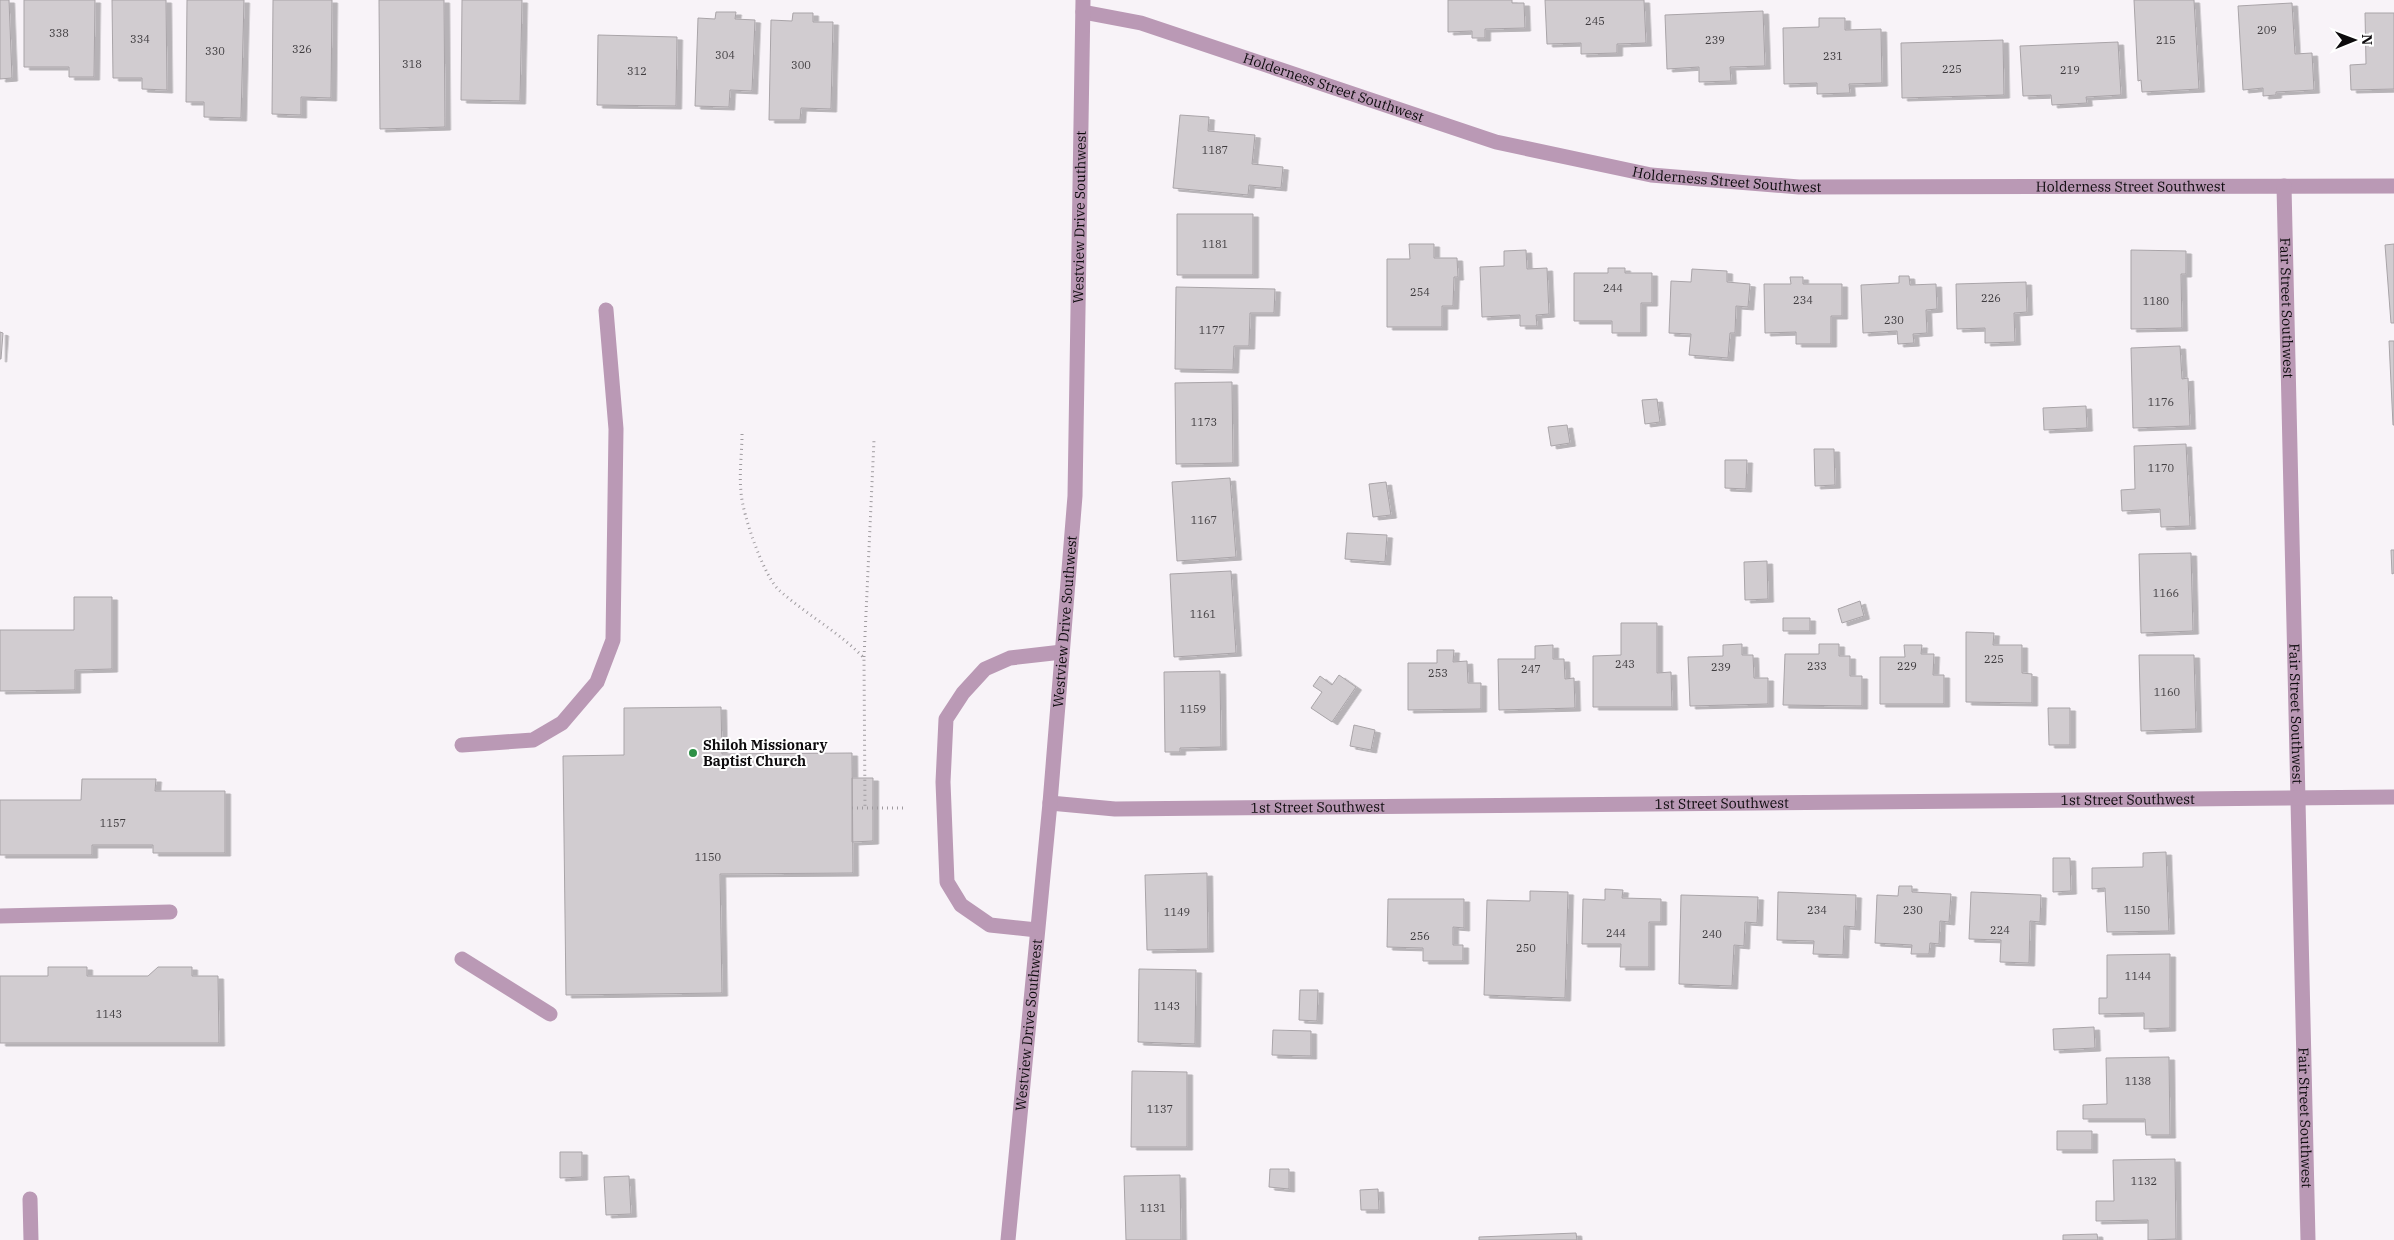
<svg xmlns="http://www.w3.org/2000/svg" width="2394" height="1240" viewBox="0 0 2394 1240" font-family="'IBM Plex Serif',serif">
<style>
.building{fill:#d1ccd0;stroke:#a9a4a8;filter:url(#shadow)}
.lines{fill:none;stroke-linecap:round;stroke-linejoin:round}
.path{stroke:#9f9b9f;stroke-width:3;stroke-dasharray:1 4;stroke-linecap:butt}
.service{stroke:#ba99b5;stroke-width:15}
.minor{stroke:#ba99b5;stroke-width:15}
.tertiary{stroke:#ba99b5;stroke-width:15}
.poi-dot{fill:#2d9045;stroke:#fff;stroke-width:2}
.labels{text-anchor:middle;stroke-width:4;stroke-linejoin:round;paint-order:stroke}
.number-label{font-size:11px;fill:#3e3b3e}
.street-label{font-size:14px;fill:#0d0b0d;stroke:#fff}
.poi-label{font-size:14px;font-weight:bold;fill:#0d0b0d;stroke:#fff;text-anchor:start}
</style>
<defs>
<filter id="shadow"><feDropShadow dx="5.5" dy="3" stdDeviation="0" flood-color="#0004"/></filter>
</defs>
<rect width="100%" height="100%" fill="#f8f3f8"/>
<path class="building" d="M0,0h9l3,78 -12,1z
M24,0h71l-1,77h-25v-10h-45z
M112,0h54l1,90 -25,-1v-11h-29z
M187,0h57l-3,118 -37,-1v-15h-18z
M273,0h59l-1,98 -30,-1v18l-29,-1z
M379,0h65l1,127 -65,2z
M462,0h60l-2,101 -59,-1z
M1448,0h64v3h12l1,25 -40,1v9h-13v-7l-24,1z
M1545,0h99l2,43 -29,1v9l-36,1v-11l-34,1z
M2134,0h60l5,89 -57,3 -1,-12 -3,1z
M2292,3l3,51 17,-1 2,37 -38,2v3l-13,1v-8l-20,2 -5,-84z
M1763,11l2,55 -35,1 1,14 -32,1v-15l-32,2 -2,-54z
M716,12h20l-1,7 20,1 -3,71 -22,-1 -1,17 -34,-1 3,-88 17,1z
M793,13h20v9h20l-2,87 -30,-1 -1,12h-31l2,-100 21,1z
M2365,13h29v76l-43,1 -1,-25 16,-1z
M1819,18h26v12l36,-1 1,54 -33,1 1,9 -33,1v-11l-33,1 -1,-56 36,-1z
M598,35l79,2 -1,69 -79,-1z
M2003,40l1,55 -102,3 -1,-55z
M2118,42l3,53 -35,2 1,6 -35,2 -1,-10 -28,1 -3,-50z
M1180,115l29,2 -1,14 47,4 -3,29 31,3 -2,21 -32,-3 -1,10 -75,-7z
M1177,214h76v61h-76z
M1409,244h25v14h23l1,19h-4l-1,29h-11v21h-55v-68h23z
M2394,244v79h-3l-6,-78z
M1526,250l1,19 20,-1 2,46 -13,1 1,11h-17v-11l-38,2 -2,-50 24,-1v-15z
M2131,250l55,1v23h-5l1,54 -51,1z
M1608,268h17v5h27v30h-11v30h-29v-12h-38v-48h34z
M1692,269l35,2v11l23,2 -2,23 -12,-1 -1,27h-5l-2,25 -39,-3 2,-21 -22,-1 2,-52 20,1z
M1899,276h10l1,9 26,-1 1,25 -11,1 1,23 -14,1 1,9 -16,1 -1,-13 -34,2 -2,-48 38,-2z
M1790,277h13v7h39v32h-11v28h-35v-12l-31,1 -1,-49h27z
M2026,282l1,30 -13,1 1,29 -30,1v-15l-28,1 -1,-45z
M1176,287l99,2 -1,24h-24l-1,33h-15l-1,24 -58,-1z
M0,332l3,1 -2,26h-1z
M2389,341h5v84h-1z
M2180,346l2,33 6,-1 2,48 -57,2 -2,-80z
M1232,382l1,81 -57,1 -1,-81z
M1657,399l3,23 -15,2 -3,-24z
M2086,406l1,22 -43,2 -1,-22z
M1567,425l3,18 -19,3 -3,-19z
M2186,444l4,82 -29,1 -1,-18 -38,2 -1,-21 14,-1 -1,-43z
M1814,449h20l1,36 -20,1z
M1725,460h22l-1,29 -21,-1z
M1230,478l6,79 -59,4 -5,-79z
M1386,482l5,33 -18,2 -4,-33z
M1347,533l40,2 -2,27 -40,-3z
M2391,550h3v23l-2,1z
M2191,553l2,78 -52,2 -2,-79z
M1767,561l1,38 -23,1 -1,-38z
M1231,571l5,82 -62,4 -4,-83z
M74,597h38v72l-37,1v20l-75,1v-61h74z
M1860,601l4,15 -22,7 -4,-14z
M1783,618h27v13h-27z
M1621,623h36v50l14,-1 1,35h-79v-51l28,-1z
M1966,632l28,1 -1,12h29v28l10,1v29l-66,-1z
M1742,644v11h11l1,23h14v26l-78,2 -2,-49 35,-1v-11z
M1819,644h20v12h11v20h12v30l-79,-1 2,-51h34z
M1553,645v14h11l1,20 9,-1 1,30 -76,2 -1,-51h37v-13z
M1904,645h18l-1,9h13l-1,21h11v29h-64v-47h25z
M1437,650h17l-1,12 14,-1 1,22h13v26l-73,1v-47h29z
M2139,655h55l2,74 -55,2z
M1220,671l1,76 -41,1v4h-15l-1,-80z
M1339,675l17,12 -24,35 -21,-14 11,-16 -9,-6 7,-10 12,9z
M721,707l1,47 130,-1 1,120 -133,1 2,119 -156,2 -3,-239 61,-1v-47z
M2048,708h22v37h-21z
M1354,725l21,5 -4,20 -21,-4z
M852,778h21v63l-21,1z
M82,779h74l-1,12h70v62h-72v-8h-61v10h-92v-55h81z
M2166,852l3,79 -62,1 -2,-44 -13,1v-21l51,-1v-14z
M2053,858h17l1,33 -18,1z
M1207,873l1,76 -61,1 -2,-75z
M1899,886h13v6l39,2 -2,28 -9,-1 -1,23 -9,-1 -1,11h-18l1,-9 -37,-2 2,-48 21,1z
M1605,889l18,1 -1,8 39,1v23h-12v45h-29l1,-23h-39l1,-45 22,1z
M1530,891l38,1 -3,106 -81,-3 3,-95 43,1z
M1778,892l78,3 -1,32 -11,-1 -1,29 -30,-1 1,-13 -37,-1z
M1971,892l70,3 -1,27 -10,-1 -1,42 -29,-1 1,-22 -32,-1z
M1681,895l77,2 -1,26 -12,-1 -1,24 -10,-1 -2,41 -53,-2z
M1388,899h76v29l-11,-1v18h10v16h-40v-13l-36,-1z
M2170,954v74l-26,1v-16l-45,1v-16h8v-43z
M48,967h39v9h61l10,-9h34v9h26l1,67h-219v-67h48z
M1139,969l57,1 -1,74 -57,-2z
M1300,990h18l-1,31 -18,-1z
M2094,1027l1,21 -41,2 -1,-21z
M1273,1030l38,1v25l-39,-1z
M2169,1057l1,78h-24l-1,-16h-62v-14l24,-1 -1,-46z
M1132,1071l55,1v75h-56z
M2057,1131h35v19h-35z
M560,1152h22v25l-22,1z
M2175,1159l1,80 -28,1v-20l-52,1v-20h18l-1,-41z
M1270,1169h19v20l-20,-2z
M1180,1175l1,65h-55l-2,-64z
M629,1176l2,38 -25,1 -2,-38z
M1378,1189l1,21h-18l-1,-20z
M1576,1233l1,7h-98v-3z
M2097,1234l1,6h-35v-5z"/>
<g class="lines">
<path class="path" d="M742,434c0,19 -3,39 -1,58 1,21 23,86 39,99 27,24 59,41 84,67l1,150
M864,657l10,-217
M852,808h54"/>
<path class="service" d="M462,745l71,-5 29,-17 35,-41 16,-42 3,-211 -10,-119
M0,916l170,-4
M1037,930l-47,-5 -29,-20 -14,-23 -4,-100 3,-63 17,-26 22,-24 25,-11 52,-6
M462,959l88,55
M30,1199l1,41"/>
<g class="minor">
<path id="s1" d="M1083,12l58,11 355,119 155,33 148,12 595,-1"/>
<path id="s2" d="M2284,186l24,1054"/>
<path id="s3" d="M1050,803l65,6 1279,-12"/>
</g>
<path class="tertiary" id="s4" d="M1008,1240l42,-437 25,-307 8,-496"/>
</g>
<circle class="poi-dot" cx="693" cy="753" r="5"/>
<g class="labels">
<g class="number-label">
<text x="1595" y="25">245</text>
<text x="2267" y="34">209</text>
<text x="59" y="37">338</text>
<text x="140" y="43">334</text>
<text x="1715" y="44">239</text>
<text x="2166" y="44">215</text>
<text x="302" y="53">326</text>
<text x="215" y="55">330</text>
<text x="725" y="59">304</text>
<text x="1833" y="60">231</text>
<text x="412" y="68">318</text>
<text x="801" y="69">300</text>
<text x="1952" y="73">225</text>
<text x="2070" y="74">219</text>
<text x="637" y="75">312</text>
<text x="1215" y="154">1187</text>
<text x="1215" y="248">1181</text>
<text x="1613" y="292">244</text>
<text x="1420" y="296">254</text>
<text x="1991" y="302">226</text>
<text x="1803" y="304">234</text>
<text x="2156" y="305">1180</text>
<text x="1894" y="324">230</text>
<text x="1212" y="334">1177</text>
<text x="2161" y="406">1176</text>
<text x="1204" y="426">1173</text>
<text x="2161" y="472">1170</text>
<text x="1204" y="524">1167</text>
<text x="2166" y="597">1166</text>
<text x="1203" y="618">1161</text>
<text x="1994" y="663">225</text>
<text x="1625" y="668">243</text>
<text x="1817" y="670">233</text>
<text x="1907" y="670">229</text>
<text x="1721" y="671">239</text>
<text x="1531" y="673">247</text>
<text x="1438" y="677">253</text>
<text x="2167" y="696">1160</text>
<text x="1193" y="713">1159</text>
<text x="113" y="827">1157</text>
<text x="708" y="861">1150</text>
<text x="1817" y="914">234</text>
<text x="1913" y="914">230</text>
<text x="2137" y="914">1150</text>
<text x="1177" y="916">1149</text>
<text x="2000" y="934">224</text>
<text x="1616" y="937">244</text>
<text x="1712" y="938">240</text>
<text x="1420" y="940">256</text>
<text x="1526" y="952">250</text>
<text x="2138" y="980">1144</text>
<text x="1167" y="1010">1143</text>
<text x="109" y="1018">1143</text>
<text x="2138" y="1085">1138</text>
<text x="1160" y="1113">1137</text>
<text x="2144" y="1185">1132</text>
<text x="1153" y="1212">1131</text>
</g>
<g class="street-label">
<text dy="5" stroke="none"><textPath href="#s1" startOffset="262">Holderness Street Southwest</textPath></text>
<text dy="5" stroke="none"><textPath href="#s1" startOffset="668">Holderness Street Southwest</textPath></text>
<text dy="5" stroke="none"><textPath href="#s1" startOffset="1072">Holderness Street Southwest</textPath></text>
<text dy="5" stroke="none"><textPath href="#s4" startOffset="1026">Westview Drive Southwest</textPath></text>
<text dy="5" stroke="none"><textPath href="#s2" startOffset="122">Fair Street Southwest</textPath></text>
<text dy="5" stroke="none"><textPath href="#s4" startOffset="621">Westview Drive Southwest</textPath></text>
<text dy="5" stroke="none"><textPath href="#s2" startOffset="528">Fair Street Southwest</textPath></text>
<text dy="5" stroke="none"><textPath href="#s3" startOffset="1078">1st Street Southwest</textPath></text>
<text dy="5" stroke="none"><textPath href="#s3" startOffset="672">1st Street Southwest</textPath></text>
<text dy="5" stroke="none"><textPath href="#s3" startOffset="268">1st Street Southwest</textPath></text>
<text dy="5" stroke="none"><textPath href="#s4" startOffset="216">Westview Drive Southwest</textPath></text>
<text dy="5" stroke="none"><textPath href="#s2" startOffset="932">Fair Street Southwest</textPath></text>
</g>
<g class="poi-label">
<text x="703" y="750">Shiloh Missionary<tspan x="703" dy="16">Baptist Church</tspan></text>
</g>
</g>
<g transform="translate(2354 40) rotate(89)" stroke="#ffffff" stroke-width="4" paint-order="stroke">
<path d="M0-4L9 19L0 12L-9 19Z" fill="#0d0b0d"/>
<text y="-8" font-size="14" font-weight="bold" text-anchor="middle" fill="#0d0b0d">N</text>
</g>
</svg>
